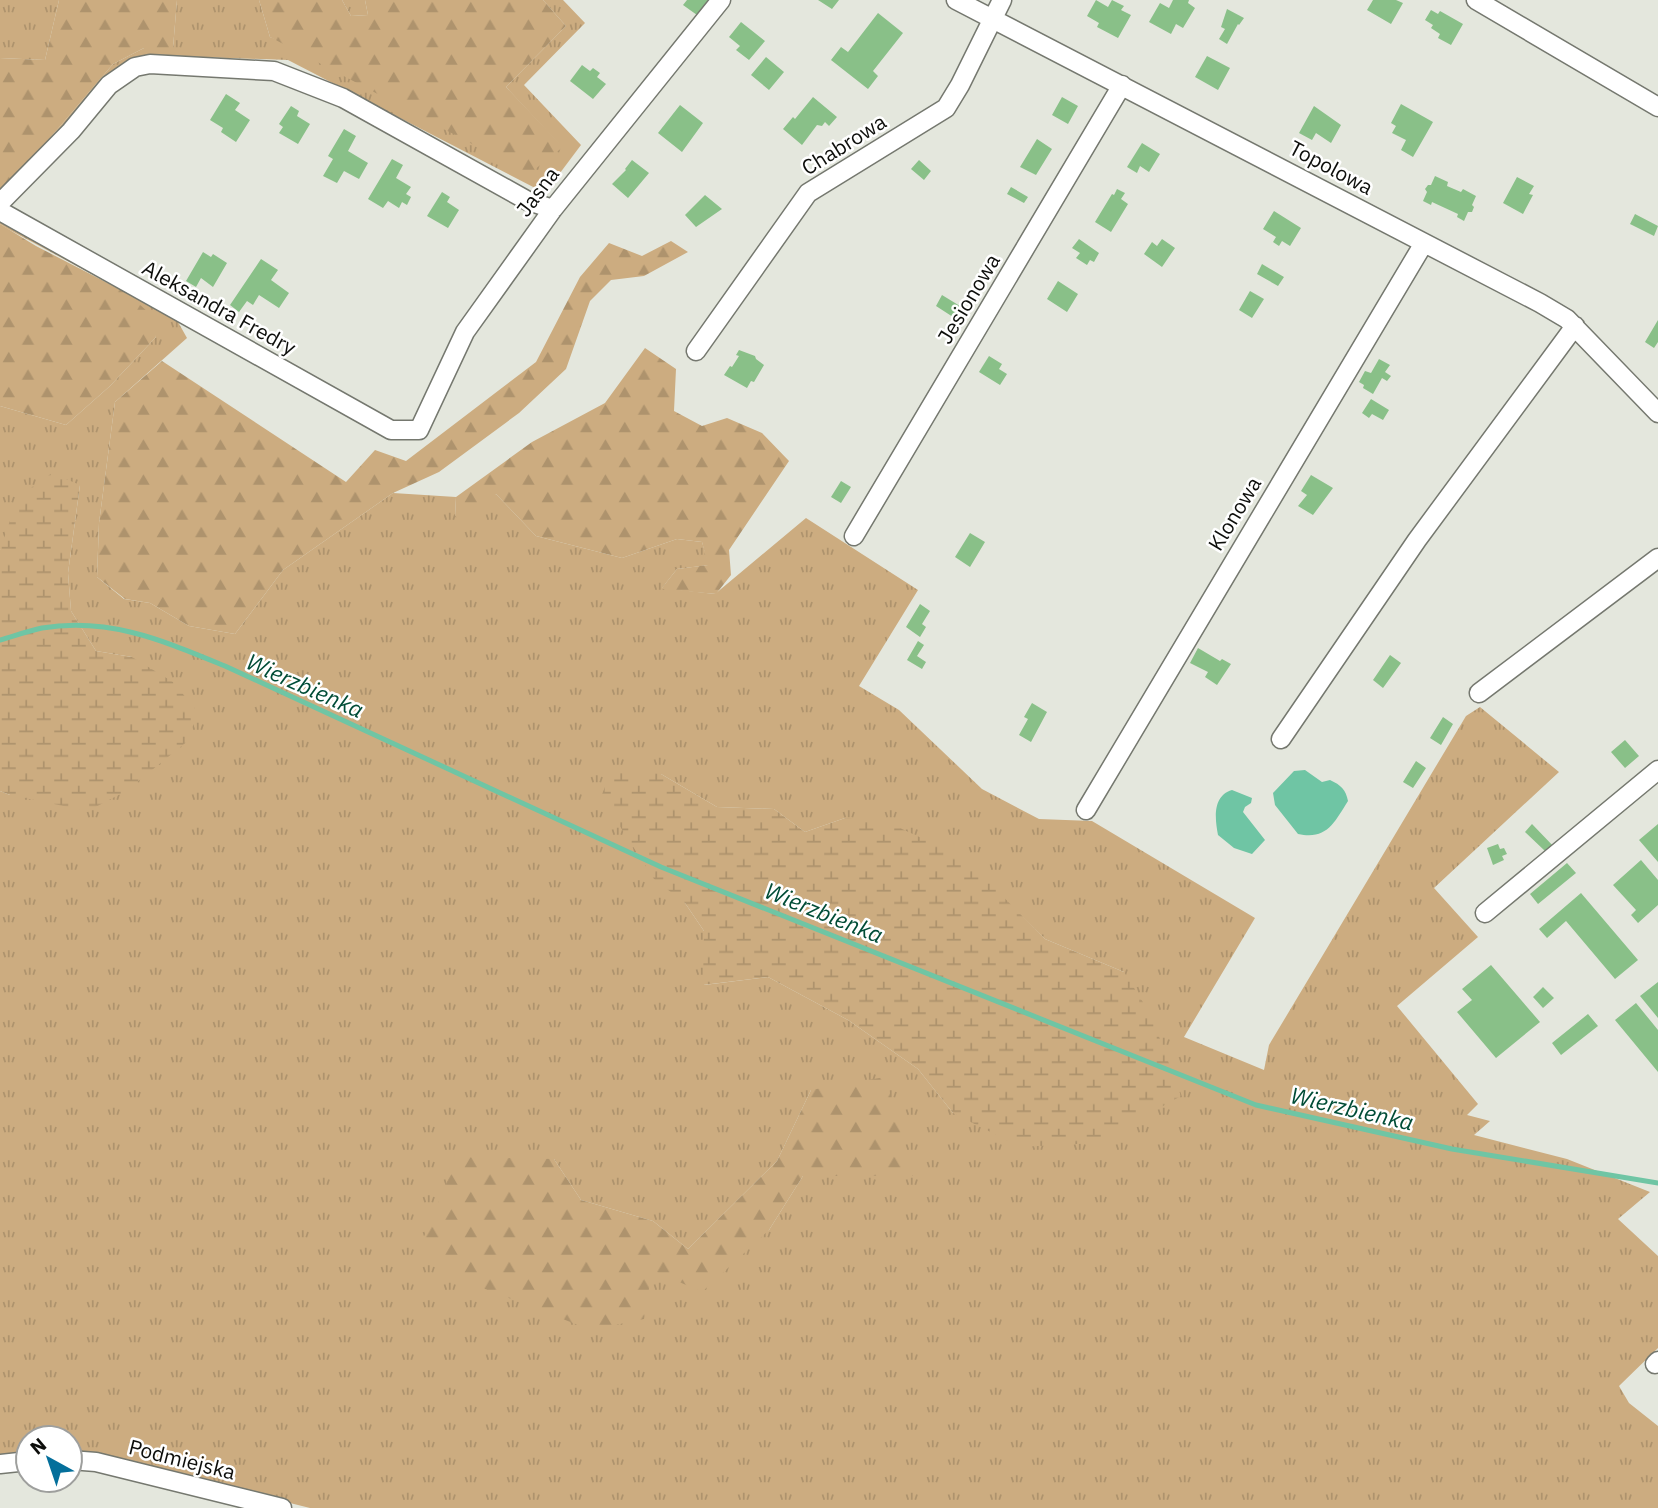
<svg xmlns="http://www.w3.org/2000/svg" width="1658" height="1508" viewBox="0 0 1658 1508" font-family="'IBM Plex Sans',sans-serif">
<style>
.grass{fill:url(#grass-tufts);fill-rule:evenodd}
.forest{fill:url(#forest-firs)}
.wetland{fill:url(#wetland-marsh)}
.water{fill:#6fc5a4}
.lines{fill:none;stroke-linecap:round;stroke-linejoin:round}
.stream{stroke:#6fc5a4;stroke-width:5}
.building{fill:#89c088}
.minor-casing{stroke:#75786f;stroke-width:21}
.minor{stroke:#fff;stroke-width:18}
.labels{text-anchor:middle;stroke-width:5;stroke-linejoin:round;paint-order:stroke}
.street-label{font-size:21px;fill:#0d0e0b;stroke:#fff}
.water-label{font-size:23px;font-style:italic;fill:#004c36;stroke:#fff}
</style>
<defs>
<pattern id="grass-tufts" width="24" height="20" patternUnits="userSpaceOnUse" patternTransform="scale(1.75)"><rect width="24" height="20" fill="#ccac80"/><path d="M3 7l-1-3M5 7V3M7 7l1-3M15 17l-1-3M17 17v-4M19 17l1-3" fill="none" stroke="#ae936d"/></pattern>
<pattern id="forest-firs" width="22" height="20" patternUnits="userSpaceOnUse" patternTransform="scale(1.75)"><rect width="22" height="20" fill="#ccac80"/><path d="M5 1l3.5 6h-7zM16 11l3.5 6h-7z" fill="#ae936d"/></pattern>
<pattern id="wetland-marsh" width="20" height="14" patternUnits="userSpaceOnUse" patternTransform="scale(1.75)"><rect width="20" height="14" fill="#ccac80"/><path d="M1 5h8M5 5V1M11 12h8M15 12V8" fill="none" stroke="#ae936d"/></pattern>
</defs>
<rect width="100%" height="100%" fill="#e4e7dd"/>
<path class="grass" d="M0,0h59l-14,60 -45,-2z
M177,0h82l11,37 292,110 -56,-60 60,-61 -23,-26h20l22,23 -61,62 57,60 -24,32 -20,12 -249,-129 -144,-5 -26,12 -50,60 -30,25 75,-88 31,-16h29z
M342,0h23l3,15 -17,1z
M0,216l169,90 18,32 -72,64 -16,121 -2,54 27,22 26,4 39,23 46,8 48,-64 110,-77 63,4 -1,20 41,-23 40,42 86,22 55,-19 25,3 7,23 -32,4 -15,19 53,6 91,-76 112,72 -59,96 40,24 83,79 57,30 53,2 163,97 -71,119 80,33 5,-25 197,-329 14,-9 79,65 -125,116 44,49 -81,69 81,98 -11,11 23,6 -16,14 93,24 83,33 -32,27 40,37v92l-39,38 10,17 29,23v82h-1348l-223,-56 -17,-1v-13h-42v14l-28,4v-665l10,4 122,-138 -36,-6 -25,-40 -3,-38 12,-88 -80,65v-144l66,19 44,-39 46,-49 -29,-44 -119,-64 -8,-5zM661,774l56,33 57,2 31,23 40,-14 163,85 37,36 79,33 -171,141 -35,-44 -70,-49 -80,-43 -64,8v-54l-19,-28zM811,1090l101,86h-109l-34,54 -117,40 -228,-31 130,-80 27,41 72,21 35,28 89,-88z"/>
<path class="forest" d="M59,0h118l-4,48h-29l-31,16 -75,88 -38,40v-134l45,2z
M259,0h83l9,16 17,-1 -3,-15h178l23,26 -60,61 57,60 -34,27 -259,-137z
M0,224l36,22 91,47 22,20 7,24 -46,49 -44,39 -66,-19z
M671,241l17,11 -44,24 -33,4 -21,21 -24,68 -47,44 -80,59 -46,21 -110,77 -48,64 -46,-8 -39,-23 -25,-4 -28,-22 2,-54 16,-121 47,-41 184,121 29,-32 31,11 130,-99 44,-85 29,-34 33,13z
M645,348l31,21 -2,42 28,15 25,-8 35,15 27,28 -60,89 2,25 -15,19 -55,-5 16,-20 31,-4 -6,-23 -25,-3 -55,19 -86,-22 -40,-42 -21,28 -20,-5 1,-20 76,-55 73,-39z
M885,1077l28,99h-110l-34,54 -67,62 -50,-22 -8,49 -53,11 -111,-43 -57,-48 34,-82 97,2 27,41 72,21 35,28 89,-88 34,-71z"/>
<path class="wetland" d="M52,473l28,12 -12,88 3,38 25,40 36,6 41,25 24,29 -8,29 -63,51 -38,20 -78,-16 -10,-4v-241l18,-53z
M612,769l49,5 56,33 57,2 31,23 40,-14 44,5 76,35 80,81 79,33 27,43 30,81 -85,47 -76,4 -67,-34 -35,-44 -70,-49 -80,-43 -65,8 1,-54 -19,-28 -31,-24 -53,-82z"/>
<path class="water" d="M1305,770l17,12 8,-2c11,5 16,10 18,21 -14,22 -21,39 -50,33l-23,-29 -2,-12 21,-22z
M1232,790l20,8 -1,5 -6,4 -2,5 22,28 -13,14 -18,-6 -16,-13c-3,-16 -6,-39 14,-45z"/>
<g class="lines">
<path class="stream" d="M0,640c14,-4 28,-9 42,-12 68,-11 122,13 183,38l436,201 595,238 196,44 206,34"/>
</g>
<path class="building" d="M687,0h21l-11,15 -14,-10z
M818,0h21l-7,9z
M1096,0l12,7 4,-7 12,6 -3,4 10,5 -13,23 -21,-11 2,-4 -12,-7z
M1173,0h16l-1,3 7,5 -12,20 -7,-4 -5,10 -22,-12 11,-19 9,5z
M1373,0h23l7,3 -12,21 -24,-14z
M1227,9l17,9 -5,7 -1,-1 -11,20 -8,-5 6,-10 -4,-2z
M1431,10l7,4 2,-3 23,13 -12,21 -13,-7 2,-4 -9,-6 2,-3 -8,-5z
M878,13l25,20 -30,38 5,5 -10,13 -37,-29 10,-13 7,5z
M741,22l24,19 -16,19 -13,-10 4,-4 -11,-9z
M1207,56l23,12 -12,22 -23,-13z
M766,57l18,15 -15,18 -18,-15z
M582,65l8,6 3,-3 7,5 -3,4 9,7 -13,15 -23,-18z
M226,94l14,9 -5,7 15,10 -14,22 -15,-10 2,-4 -13,-8z
M813,97l24,20 -8,9 -4,-4 -3,4 -5,-1 -15,20 -19,-16 10,-12 2,2z
M1062,97l16,9 -10,18 -16,-9z
M1401,104l32,18 -20,35 -12,-7 5,-10 -14,-7 4,-7 -5,-3z
M680,105l23,18 -21,29 -24,-19z
M291,106l8,5 -2,5 13,8 -12,20 -19,-11 4,-6 -4,-3z
M1314,106l27,19 -10,18 -15,-10 -4,7 -13,-7z
M344,129l12,7 -8,15 20,12 -9,16 -15,-8 -7,12 -14,-7 10,-17 -5,-3z
M1037,139l15,10 -16,26 -16,-8z
M1142,143l18,11 -11,18 -9,-6 -3,7 -10,-6z
M392,159l11,6 -7,13 15,9 -5,7 5,3 -4,8 -5,-3 -3,6 -11,-7 -5,7 -15,-9z
M632,160l17,13 -21,25 -16,-14 14,-14 -1,-1z
M919,160l12,11 -7,9 -13,-11z
M1435,176l13,6 -1,4 14,6 2,-3 13,7 -4,9 2,2 -2,5h-4l-4,9 -7,-4 1,-3 -26,-12 -1,3 -8,-4 4,-9 -2,-3 3,-4h3z
M1517,177l17,9 -5,8 4,1 -10,19 -20,-11z
M1011,187l17,10 -4,6 -17,-9z
M1117,189l8,4 -4,6 7,5 -17,28 -16,-10 17,-28 2,1z
M442,192l8,5 -3,5 12,8 -11,18 -21,-12z
M705,195l17,14 -26,18 -11,-12z
M1274,211l27,17 -11,18 -8,-5 -3,5 -6,-4 3,-5 -13,-8z
M1635,214l23,12 -4,10 -24,-12z
M1079,239l20,14 -5,9 -4,-2 -3,5 -11,-7 4,-5 -8,-5z
M1162,239l13,9 -13,19 -18,-13 8,-12 5,4z
M203,252l8,5 2,-3 14,9 -14,24 -12,-9 -5,9 -10,-6z
M261,259l17,11 -7,10 18,13 -10,15 -20,-13 -6,10 -6,-4 -8,11 -9,-7z
M1262,264l22,13 -6,9 -21,-12z
M1058,281l20,13 -11,18 -20,-13z
M1250,291l14,8 -12,19 -13,-8z
M942,295l18,11 -7,11 -17,-11z
M1658,320v22l-4,6 -9,-6z
M739,350l16,6 1,3 8,6 -10,17 -3,-1 -4,7 -23,-13 6,-9 2,1 7,-11 -3,-1z
M989,356l13,8 -3,5 8,5 -7,11 -21,-13z
M1379,359l11,6 -5,7 6,4 -4,5 -5,-3 -9,16 -10,-6 1,-3 -5,-3 6,-11 6,2z
M1371,399l18,11 -6,10 -11,-6 -3,4 -7,-5z
M1311,475l22,13 -20,27 -15,-9 9,-11 -6,-4z
M841,481l10,6 -10,16 -10,-6z
M970,533l15,9 -15,25 -15,-10z
M920,604l10,7 -8,13 4,3 -6,10 -14,-10z
M918,641l6,4 -7,11 9,6 -4,7 -15,-9z
M1198,648l22,13 2,-2 9,5 -14,21 -12,-8 3,-5 -18,-9z
M1390,655l11,8 -18,25 -10,-8z
M1032,703l15,9 -16,30 -12,-7 9,-16 -4,-2z
M1443,717l10,7 -12,21 -11,-7z
M1625,740l14,16 -14,12 -14,-16z
M1416,761l10,7 -13,20 -10,-6z
M1532,824l24,25 -5,4 -4,-3 -2,1 -20,-19z
M1658,824v38l-19,-22z
M1498,844l2,5 4,-1 3,6 -5,2 2,4 -11,5 -6,-17z
M1641,860l17,20v25l-20,18 -7,-8 5,-5 -23,-25z
M1567,863l9,10 -38,31 -8,-10z
M1581,893l57,67 -23,19 -49,-58 -19,17 -8,-9z
M1491,965l49,57 -44,36 -39,-46 15,-12 -10,-11z
M1658,982v36l-18,-22z
M1543,987l11,11 -11,10 -10,-11z
M1636,1003l22,27v42l-43,-52z
M1588,1014l10,12 -37,29 -9,-12z"/>
<g class="lines">
<defs>
<path id="minor" d="M956,0l584,303 27,16 91,94
M1476,0l182,107
M0,203l71,-72 38,-46 26,-18 15,-3 124,7 69,27 185,103 25,8
M0,211l391,219h28l46,-98 88,-123 168,-209
M696,351l112,-158 138,-85 14,-23 42,-85
M854,536l268,-451
M1479,693l179,-135
M1281,739l136,-199 158,-214
M1086,810l338,-567
M1485,913l173,-143
M1655,1364l3,-3
M70,1460l26,2 186,46
M0,1464l28,-3"/>
</defs>
<use href="#minor" class="minor-casing"/>
<use href="#minor" class="minor"/>
</g>
<g class="labels">
<g class="street-label">
<text transform="translate(844 145) rotate(-32)" y="7">Chabrowa</text>
<text transform="translate(1331 168) rotate(28)" y="7">Topolowa</text>
<text transform="translate(538 192) rotate(-53)" y="7">Jasna</text>
<text transform="translate(969 299) rotate(-59)" y="7">Jesionowa</text>
<text transform="translate(219 308) rotate(29)" y="7">Aleksandra Fredry</text>
<text transform="translate(1235 514) rotate(-59)" y="7">Klonowa</text>
<text transform="translate(182 1460) rotate(14)" y="7">Podmiejska</text>
</g>
<g class="water-label">
<text transform="translate(305 686) rotate(24)" y="8">Wierzbienka</text>
<text transform="translate(824 913) rotate(22)" y="8">Wierzbienka</text>
<text transform="translate(1352 1109) rotate(13)" y="8">Wierzbienka</text>
</g>
</g>
<g transform="translate(49 1459) rotate(320)"><circle r="33" fill="#ffffff" stroke="#9e9f9d" stroke-width="2"/>
<path d="M0-5L12 26L0 18L-12 26Z" fill="#046f9b"/>
<text y="-10" font-size="19" font-weight="bold" text-anchor="middle" fill="#0d0e0b">N</text>
</g>
</svg>
